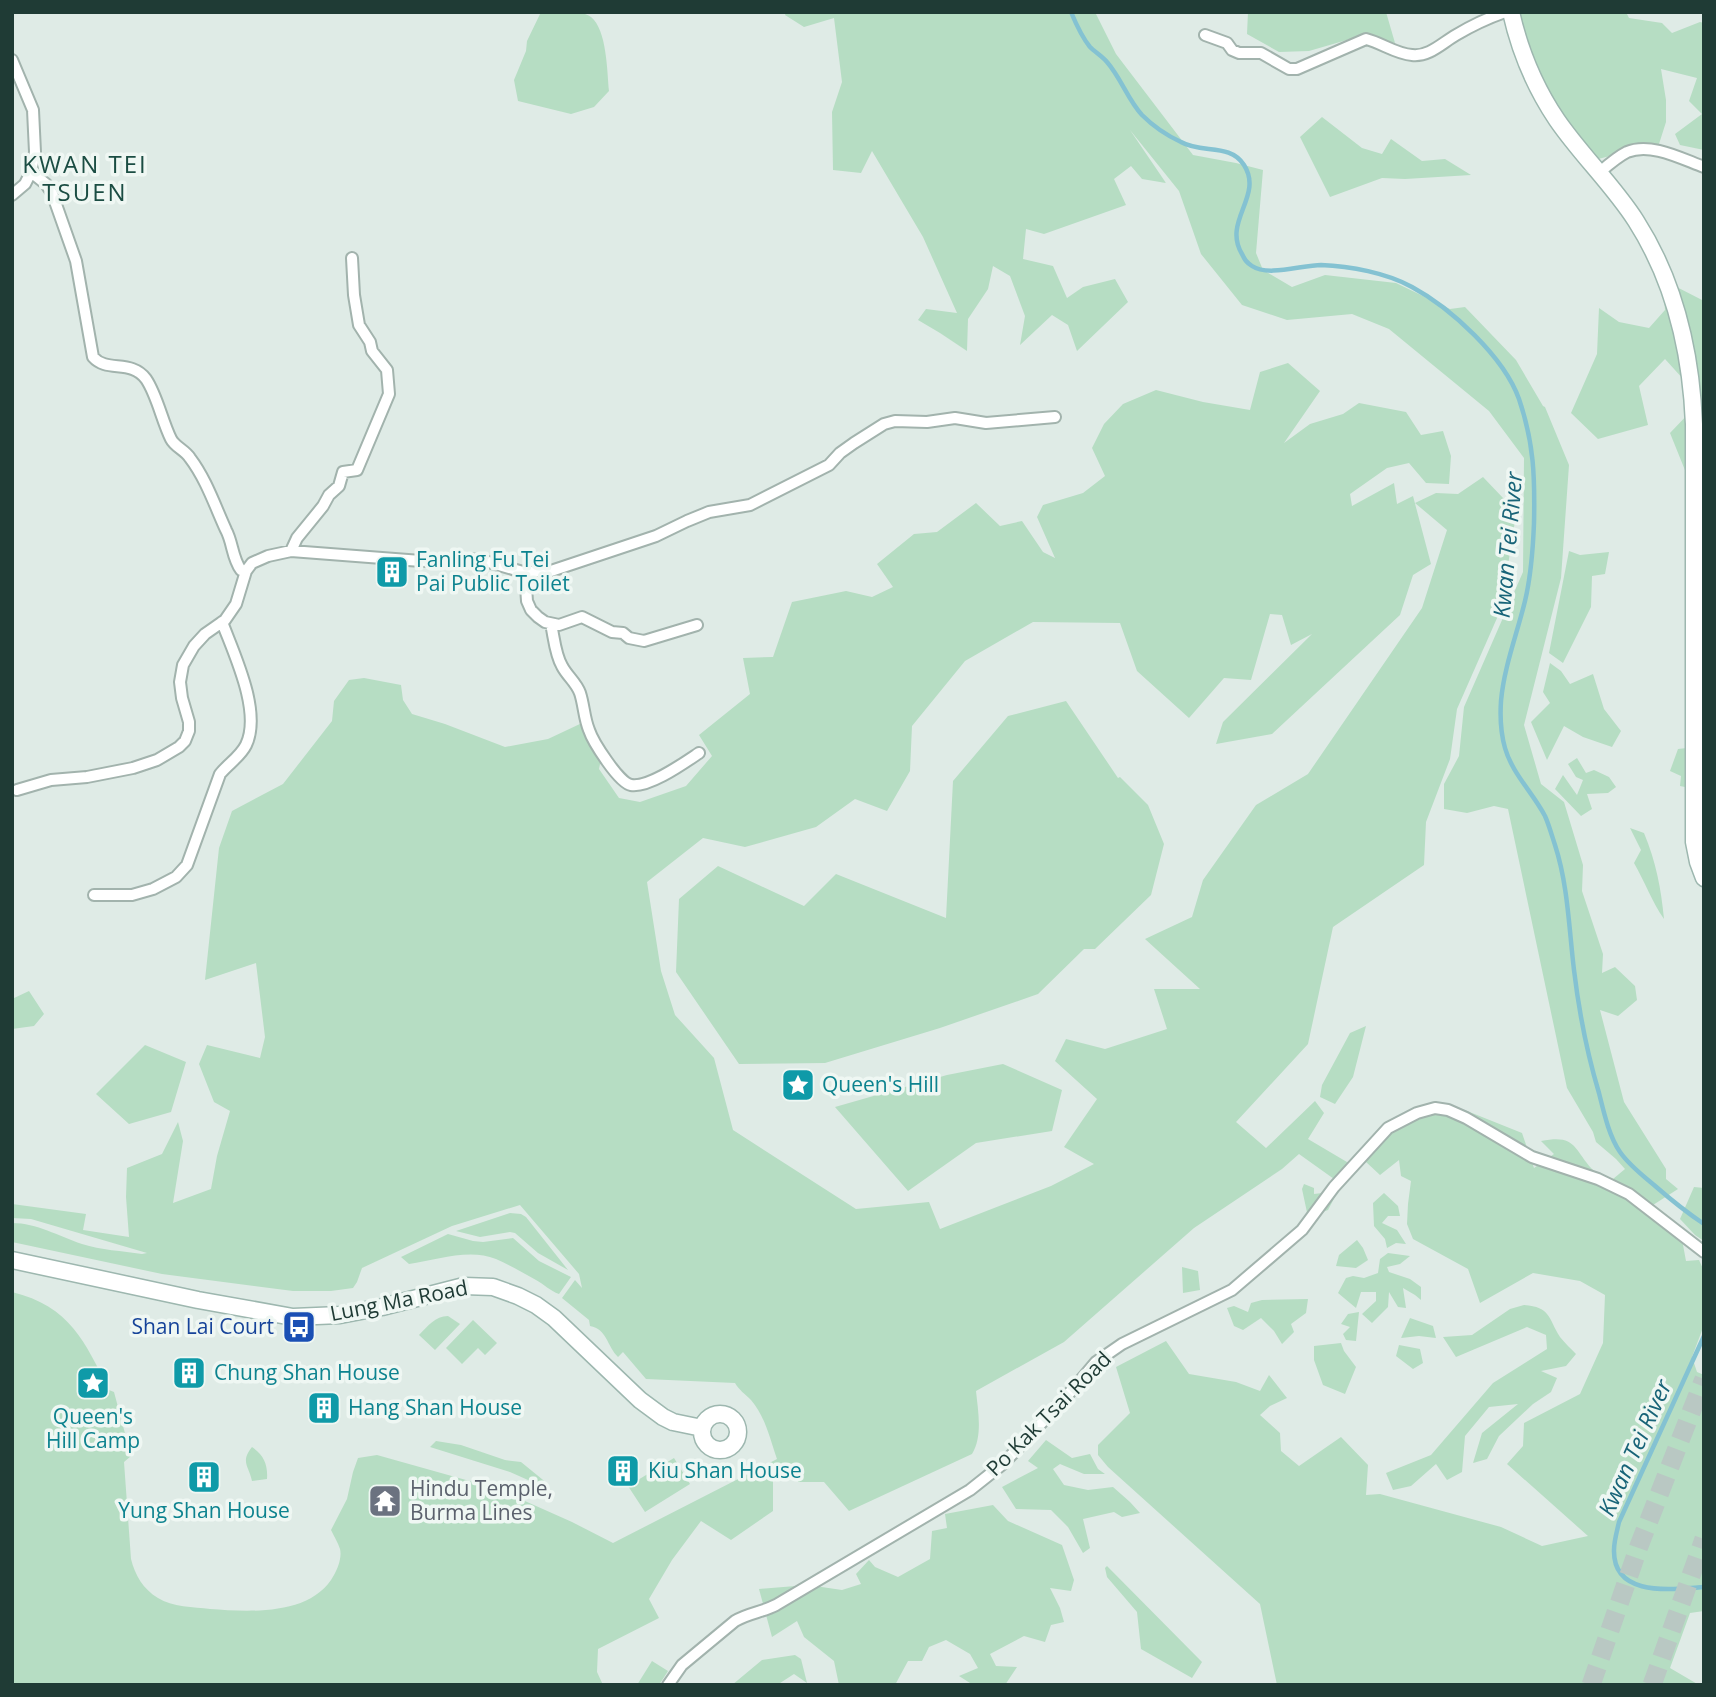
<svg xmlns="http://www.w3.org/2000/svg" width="1716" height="1697" viewBox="0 0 1716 1697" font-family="'Open Sans',sans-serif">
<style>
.green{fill:#b6ddc3}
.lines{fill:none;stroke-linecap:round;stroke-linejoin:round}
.stream{stroke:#84c2d2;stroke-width:4.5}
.highway-tunnel{stroke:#b9c8c3;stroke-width:19;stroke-dasharray:19 10;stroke-linecap:butt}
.street-casing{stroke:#a2b3ad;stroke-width:14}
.secondary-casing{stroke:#9db7af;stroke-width:19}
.street{stroke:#fff;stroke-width:10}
.secondary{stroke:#fff;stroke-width:16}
.labels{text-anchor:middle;stroke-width:7;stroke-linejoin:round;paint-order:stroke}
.culture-label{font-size:21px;fill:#0d838f;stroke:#eff7f3;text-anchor:start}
.street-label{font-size:21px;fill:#1f3b35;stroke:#eff7f3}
.transit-label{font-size:21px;fill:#164399;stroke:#eff7f3;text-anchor:end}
.worship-label{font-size:21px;fill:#5b616d;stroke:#eff7f3;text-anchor:start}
.water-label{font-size:23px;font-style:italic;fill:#186478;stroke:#eff7f3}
.quarter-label{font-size:24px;letter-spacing:2px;fill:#1b4d43;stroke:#eff7f3}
</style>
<rect width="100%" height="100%" fill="#dfebe6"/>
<path class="green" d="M541,12c12,0 40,-3 50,5 16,13 16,54 18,74l-15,16 -23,7 -53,-13 -4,-21 12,-29 1,-10z
M786,12h309l21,42 77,101 43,8 27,7 -7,83 7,17 29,17 33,-12 71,8 54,26 15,-2 51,53 27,46 2,1 24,58 -8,113 -37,147 17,59 23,18 19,63 -1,26 21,63 -1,19 13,-6 20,19 2,14 -19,16 -18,-6 24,92 42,67v10l12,10 -25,16 28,29 5,27 13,-1 5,11v54l-12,32 5,15 7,3v236l-14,2 -20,55 29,17h-422l-17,-81 -152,-137 -10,-12v-10l32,-32 -14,-46 50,-26 23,33 47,8 24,9 9,-16 18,23 -17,8 -10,9 20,18 1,18 18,15 42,-29 27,28 -2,30 14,-1 121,33 41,19 46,-10 -81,-72 16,-18 1,-23 56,-29 23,-51 2,-48 -25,-14 -47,-8 -53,30 -12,-34 -55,-30 -6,-15 1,-20 3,-23 -10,-5 -2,-16 -19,15 -14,-13 13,-34 49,-25 29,4 65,26 12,35 20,-14 -13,-13c35,-7 32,7 51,28 5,5 14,7 21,10l12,-10 -9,-10 -20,-17 -3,-10 -26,-44 -59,-279 -14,-3 -27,7 -23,-4v-25l15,-28 5,-49 59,-135 1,-114 -35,-47 -100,-82 -37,-15 -65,6 -45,-15 -41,-51 -22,-63 -49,-61 36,53 -24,-4 -11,-13 -17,13 12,26 -82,29 -18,-5 -3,30 30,7 14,32 16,-11 32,-8 13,23 -51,49 -9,-26 -16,-10 -32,30 5,-29 -15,-40 -17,-10 -5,23 -20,30 -1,32 -27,-18 -22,-13 8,-11 31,4 -34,-76 -51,-86 -11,22 -28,-3 -1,-58 10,-30 -8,-64 -30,9 -19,-12z
M1248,12h138l9,31 -31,-8 -55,16 -30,1 -32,-18z
M1518,12h108l3,6 33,5 10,10 28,-11 4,1v127l-24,-5 -5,-11 27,-20 -13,-13 8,-23 -36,-9 5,31v22l-7,22 -61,15 -55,-63z
M1322,117l40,31 20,6 9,-15 31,22 23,-2 26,16 -66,4 -23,-1 -52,19 -30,-60z
M1663,280l41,21v143l-7,4 -2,47 -25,-62 22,-23 -8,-30 -19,-21 -26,27 9,39 -50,14 -27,-26 26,-59 2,-46 20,14 30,6 16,-18z
M1288,363l32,28 -36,52 26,-19 33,-10 16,-11 47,9 15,23 22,-4 8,25 -2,28 -23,-1 -17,-20 -22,5 -37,26 2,12 42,-23 3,21 16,-8 18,68 -18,11 -13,40 -128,119 -56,10 7,-22 89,-88 -21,11 -9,-30 -12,-1 -19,66 -27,-2 -35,40 -52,-47 -17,-48 -87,-1 -68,39 -53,65 -2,45 -23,40 -32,-12 -39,28 -71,20 -42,-9 -56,44 14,89 14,44 39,43 19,72 123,79 73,-7 11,27 111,-43 43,-22 -30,-17 33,-48 -42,-38 11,-22 39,10 62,-20 -13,-40h46l-55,-50 47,-22 11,-37 53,-75 52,-31 114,-166 25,-78 -32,-27 21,-10 22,1 25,-17 21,22 11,22 -14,88 -44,100 -7,50 -24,63 -2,43 -91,62 -25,117 -72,78 30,26 49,-47 9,12 -16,26 44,26 -18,14 -35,-25 -17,15 -88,59 -130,114 -88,49c2,20 7,45 -4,63l-123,57 -25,-29h-26l-1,-11 -24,4v36l-42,29 -30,-19 -29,39 -23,39 10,19 -61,31 -1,23 6,13h-591v-393c58,14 73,50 97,98l5,2 17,64 -7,6 7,97c4,16 12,30 27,39 14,9 36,9 52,11 40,3 102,7 124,-34 4,-7 8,-18 6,-26 -2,-6 -6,-13 -9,-19l16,-31 6,-27 5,-14 19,-3 121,34 74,33 41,21 164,-84c-7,-20 -12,-43 -26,-59 -6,-6 -12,-10 -16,-17l-89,-4 -23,-27 -5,5c-11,-11 -11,-28 -28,-31l-1,-6 -27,-22 13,-18 7,8 -3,-14 -59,-69 -68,21 -90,42 -5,14 -4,6 -22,3h-38l-131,-17 -150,-32v-19c25,0 46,13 70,21 19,6 40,7 60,10l5,-1 -116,-34 -19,-1v-14l74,10 -3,16 46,7 -3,-40 1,-29 35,-14 16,-32 5,19 -10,62 38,-14 6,-33 13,-45 -16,-9 -15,-38 8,-19 53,13 5,-21 -9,-74 -51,17 14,-132 13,-37 51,-27 49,-63 2,-20 15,-21 15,-2 37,7 2,15 9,14 33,10 60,23 43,-8 34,-16 21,26 -4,20 20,29 21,4 46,-16 26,-30 -13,-21 51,-41 -7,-36 30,-1 19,-55 54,-11 26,6 21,-10 -16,-23 37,-30 23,-2 39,-29 24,23 22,-5 21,31 12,6 -18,-41 6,-12 40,-12 22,-17 -13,-28 12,-24 19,-20 33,-14 47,12 47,8 10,-38z
M1569,551l11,4 29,-3 -4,22 -13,2 -1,31 -28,56 -14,-10z
M1550,663l11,8 9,13 23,-10 11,35 17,22 -9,16 -29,-10 -19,-11 -17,34 -16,-38 19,-19 -7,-11z
M1066,701l52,77 2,-1 28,28 16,39 -13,51 -56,54h-11l-46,45 -98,34 -115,35 -86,1 -63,-92 3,-73 39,-33 86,40 32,-32 110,44 7,-137 55,-65z
M1704,746v42l-4,2 -20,-4 1,-10 -11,-5 8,-22z
M1577,758l9,15 8,-3 15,7 7,10 -8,6 -21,1 5,15 -11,7 -26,-27 8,-14 14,20 6,-15 -7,-3 -8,-13z
M1630,828l14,5c12,29 17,55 20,86 -12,-17 -19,-37 -30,-56l7,-13z
M29,991l15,23 -10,12 -22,3v-30z
M1366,1026l-13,51 -18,27 -15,-7 2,-12 28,-52z
M145,1045l41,17 -15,50 -42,12 -33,-30z
M1003,1064l59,26 -10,41 -76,12 -68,48 -73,-84 112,-32z
M1304,1184l10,4v6l24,-3 -10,19 -20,7 -6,-28z
M1694,1187l10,1v53l-9,-6 -15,-16z
M1384,1193l14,13 2,10h-12l-6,7 15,7 9,14 -10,-1 -9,5 -2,-9 -11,-13 -1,-23z
M510,1213l11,1 5,3 42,53 -30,-17 -23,-20 -5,-1 -30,5 -24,-6z
M448,1234l25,7 10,1 30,-4 26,23 32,16 -12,17c-9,-3 -15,-10 -23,-14 -13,-7 -26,-15 -40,-21 -27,-11 -59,1 -87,5l-8,-7z
M1357,1240l6,8 5,12 -12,8 -20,-2 3,-11z
M1388,1253l22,3 -10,8 -13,3 2,5 21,7 11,8v13l-6,-5 -12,-7 3,20 -8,-1 -9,-15 -1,15 -16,16 -10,-9 14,-13v-9h-15l-5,16 -18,-15 8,-15 7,-2 11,2 14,-5 2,-14z
M1182,1267l16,4 2,19 -17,3z
M1308,1299l-2,14 -15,11 3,8 -12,12 -8,-13 -13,-13 -18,12 -9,-4 -7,-18 7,-2 14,6 3,-9 11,-3z
M1524,1305c27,2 24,13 36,32 5,6 11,12 16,17l-10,12 -25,5 16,7 -6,14 -18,12 -34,32 -12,23 -14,4 9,-30 36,-29 -29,3 -24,29 -3,36 -15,8 -11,-16 -25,22 -18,4 -7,-17 45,-18 62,-72 54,-34 -1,-14 -19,-8 -71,30 -13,-20 29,-2 38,-26z
M1359,1312l-3,29 -10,-1 -3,-6 7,-7 -9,-3 7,-10z
M448,1316l12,8 -25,26 -16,-15c9,-9 16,-19 29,-19z
M1410,1318l23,8 3,12 -17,-2 -18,2z
M473,1320l24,23 -12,12 -7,-7 -16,16 -16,-16z
M1341,1343l3,8 12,16 -11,27 -22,-9 -9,-25v-14z
M1399,1345l21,4 3,14 -10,6 -17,-13z
M1046,1440l26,18 18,-4 8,15 7,5h-21l-24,-10 -7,5 11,16 24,5 25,-3 17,15 10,11 -18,4 -8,-5 -31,7 7,29 -7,5 -15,-26 -17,-17 -35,-1 -14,-22 36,-19 -10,-7z
M436,1441l25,4 44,15 16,2 27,22 -2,4 -36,-16 -80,-25z
M252,1447c12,8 16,18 15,32l-15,2c-3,-15 -12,-19 0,-34z
M674,1458l16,26 -45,28 -17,-26z
M993,1505l15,16 54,24 12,35 -3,11 -21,-3 10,20 4,14 -13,3 -6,17 -21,-6 -34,18 6,12 21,1 -12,18h-37l2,-2 -11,-7 19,-8 -8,-14 -24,-14 -17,7 -7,14h-14l-13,24h-56l-5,-24 -30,-24 -7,-16 -25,16 -13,-48 49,-4 34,5 19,-6 -5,-10 13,-14 6,7 23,10 32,-18 2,-28 15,-3 -2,-14z
M1107,1566l95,96 -10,16 -51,-29 -4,-37 -30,-35 -2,-9z
M795,1655l6,4 6,24 -13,-9 -17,11h-45l30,-25z
M652,1661l16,10 -9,14h-22z"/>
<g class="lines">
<path class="stream" d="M1071,12c5,12 10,24 19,35 5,5 12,9 17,15 14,16 21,38 35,53 10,10 26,21 39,27 21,12 49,1 63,23 20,31 -22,56 -2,89 3,6 4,8 10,12 16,11 50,-1 69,-1 29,1 66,8 91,22 39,21 92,70 107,112 15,44 16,78 15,124 -1,26 -3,53 -9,78 -8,33 -21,66 -24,100 -1,15 0,33 4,47 7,25 28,45 40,68 4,9 7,20 10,29 13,40 14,84 19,125 5,42 13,83 25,123 5,20 10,43 21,59 9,13 22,23 34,33 16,14 32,27 50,39
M1704,1336l-85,186c-2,9 -5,19 -5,28 -1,48 58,39 90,37"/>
<path class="highway-tunnel" d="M1591,1685l48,-139 65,-167
M1652,1685l52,-146"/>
<defs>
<path id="street" d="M1205,35l22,8 5,7 7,3h22l28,16h8l69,-30c16,4 30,15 46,16 17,2 30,-12 44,-20 15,-9 32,-17 49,-23
M12,60l21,50 2,42 -4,20 -6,12 -13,11
M31,172l15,12 6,9 24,68 17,96c14,16 38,2 53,22 11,16 16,42 25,60 4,8 14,11 19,19 16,21 25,48 36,72 7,13 6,28 15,40l5,1
M1600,172c8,-7 17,-15 27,-20 24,-10 55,7 77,15
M291,551l6,-13 26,-32 6,-11 10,-9 4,-14 14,-2 32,-76 -2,-24 -15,-19 -2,-9 -11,-17 -5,-30 -2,-37
M525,572l2,29 4,9 7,7 7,5 14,3 23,-8 30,15 11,1 6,5 15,3 53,-16
M551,624c3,13 4,30 11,42 5,10 14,16 18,27 4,12 4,25 9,37 4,12 30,53 42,55 18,3 53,-22 68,-32
M17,790l34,-10 36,-3 46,-9 24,-8 22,-13 6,-6 4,-10v-9l-7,-24 -2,-16 3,-17 11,-19 11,-12 20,-14 11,-16 10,-33 6,-8 16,-7 23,-5 130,10 48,-2 16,2 38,11 28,-1 105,-35 31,-15 22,-9 41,-7 79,-40 11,-12 14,-10 30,-19 11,-3 32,1 28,-4 31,5 69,-6
M94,895h38l21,-6 23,-12 11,-12 33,-91c8,-10 20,-17 26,-29 16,-33 -12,-91 -24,-123
M668,1685l14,-20 53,-44c13,-8 28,-9 41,-16l194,-115 34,-27 71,-76 21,-25 26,-18 110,-54 70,-60 32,-43 54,-59 29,-15 18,-5 13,2 18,8 66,39 66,22 31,15 75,58"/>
<path id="secondary" d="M1511,12c9,40 23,74 46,108 24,35 56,65 79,101 39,61 55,131 58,203v418l4,20 6,16
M12,1260l186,40 95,17 47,-2 42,-8 82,-21 29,1 25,9 18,9 18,13 86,82 23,17 10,5 29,6
M702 1432a18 18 0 1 1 36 0a18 18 0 1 1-36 0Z"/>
</defs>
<use href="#street" class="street-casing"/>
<use href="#secondary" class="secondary-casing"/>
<use href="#street" class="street"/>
<use href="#secondary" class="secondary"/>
</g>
<defs>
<symbol id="building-square" viewBox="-11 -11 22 22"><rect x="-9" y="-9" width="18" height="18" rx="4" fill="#0f9aa8" stroke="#eff7f3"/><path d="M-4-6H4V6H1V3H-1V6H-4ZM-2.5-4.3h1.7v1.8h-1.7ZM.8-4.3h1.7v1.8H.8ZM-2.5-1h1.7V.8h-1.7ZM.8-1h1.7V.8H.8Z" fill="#fff"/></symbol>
<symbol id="sight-square" viewBox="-11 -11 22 22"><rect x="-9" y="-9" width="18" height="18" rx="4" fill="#0f9aa8" stroke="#eff7f3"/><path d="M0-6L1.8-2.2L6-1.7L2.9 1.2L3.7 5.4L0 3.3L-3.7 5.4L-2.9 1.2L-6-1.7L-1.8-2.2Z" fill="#fff"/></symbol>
<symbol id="bus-square" viewBox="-11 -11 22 22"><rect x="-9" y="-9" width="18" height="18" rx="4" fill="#1a4fb4" stroke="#eff7f3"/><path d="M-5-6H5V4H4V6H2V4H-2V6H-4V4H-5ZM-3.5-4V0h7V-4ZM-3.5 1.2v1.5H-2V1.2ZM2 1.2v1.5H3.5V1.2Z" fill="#fff"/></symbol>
<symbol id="temple-square" viewBox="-11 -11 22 22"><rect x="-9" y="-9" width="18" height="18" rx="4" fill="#6b7280" stroke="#eff7f3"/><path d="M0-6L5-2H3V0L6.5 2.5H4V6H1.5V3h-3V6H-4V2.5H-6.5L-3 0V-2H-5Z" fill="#fff"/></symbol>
</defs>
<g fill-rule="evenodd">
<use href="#building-square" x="373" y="553" width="38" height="38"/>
<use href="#sight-square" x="779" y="1066" width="38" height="38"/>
<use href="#bus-square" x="280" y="1308" width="38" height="38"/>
<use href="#building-square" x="170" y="1354" width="38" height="38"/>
<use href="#sight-square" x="74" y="1364" width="38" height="38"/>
<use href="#building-square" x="305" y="1389" width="38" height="38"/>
<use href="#building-square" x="604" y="1452" width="38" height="38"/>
<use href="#building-square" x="185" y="1458" width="38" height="38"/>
<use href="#temple-square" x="366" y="1482" width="38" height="38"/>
</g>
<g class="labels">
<g class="culture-label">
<text x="416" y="567">Fanling Fu Tei<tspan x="416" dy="24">Pai Public Toilet</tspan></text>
<text x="822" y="1092">Queen's Hill</text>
<text x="214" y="1380">Chung Shan House</text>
<text x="348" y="1415">Hang Shan House</text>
<text x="93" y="1424" text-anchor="middle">Queen's<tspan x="93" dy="24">Hill Camp</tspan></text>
<text x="648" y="1478">Kiu Shan House</text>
<text x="204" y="1518" text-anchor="middle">Yung Shan House</text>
</g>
<g class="street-label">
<text transform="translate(399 1301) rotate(-11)" y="7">Lung Ma Road</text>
<text transform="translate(1049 1414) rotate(-45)" y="7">Po Kak Tsai Road</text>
</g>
<g class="transit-label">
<text x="274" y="1334">Shan Lai Court</text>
</g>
<g class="worship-label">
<text x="410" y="1496">Hindu Temple,<tspan x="410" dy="24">Burma Lines</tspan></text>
</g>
<g class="water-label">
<text transform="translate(1508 545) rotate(-85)" y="8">Kwan Tei River</text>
<text transform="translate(1635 1448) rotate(-66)" y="8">Kwan Tei River</text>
</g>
<g class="quarter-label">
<text x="85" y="173">KWAN TEI<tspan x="85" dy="28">TSUEN</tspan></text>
</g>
</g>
<rect width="1716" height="1697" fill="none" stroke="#1f3b35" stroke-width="28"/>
</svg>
